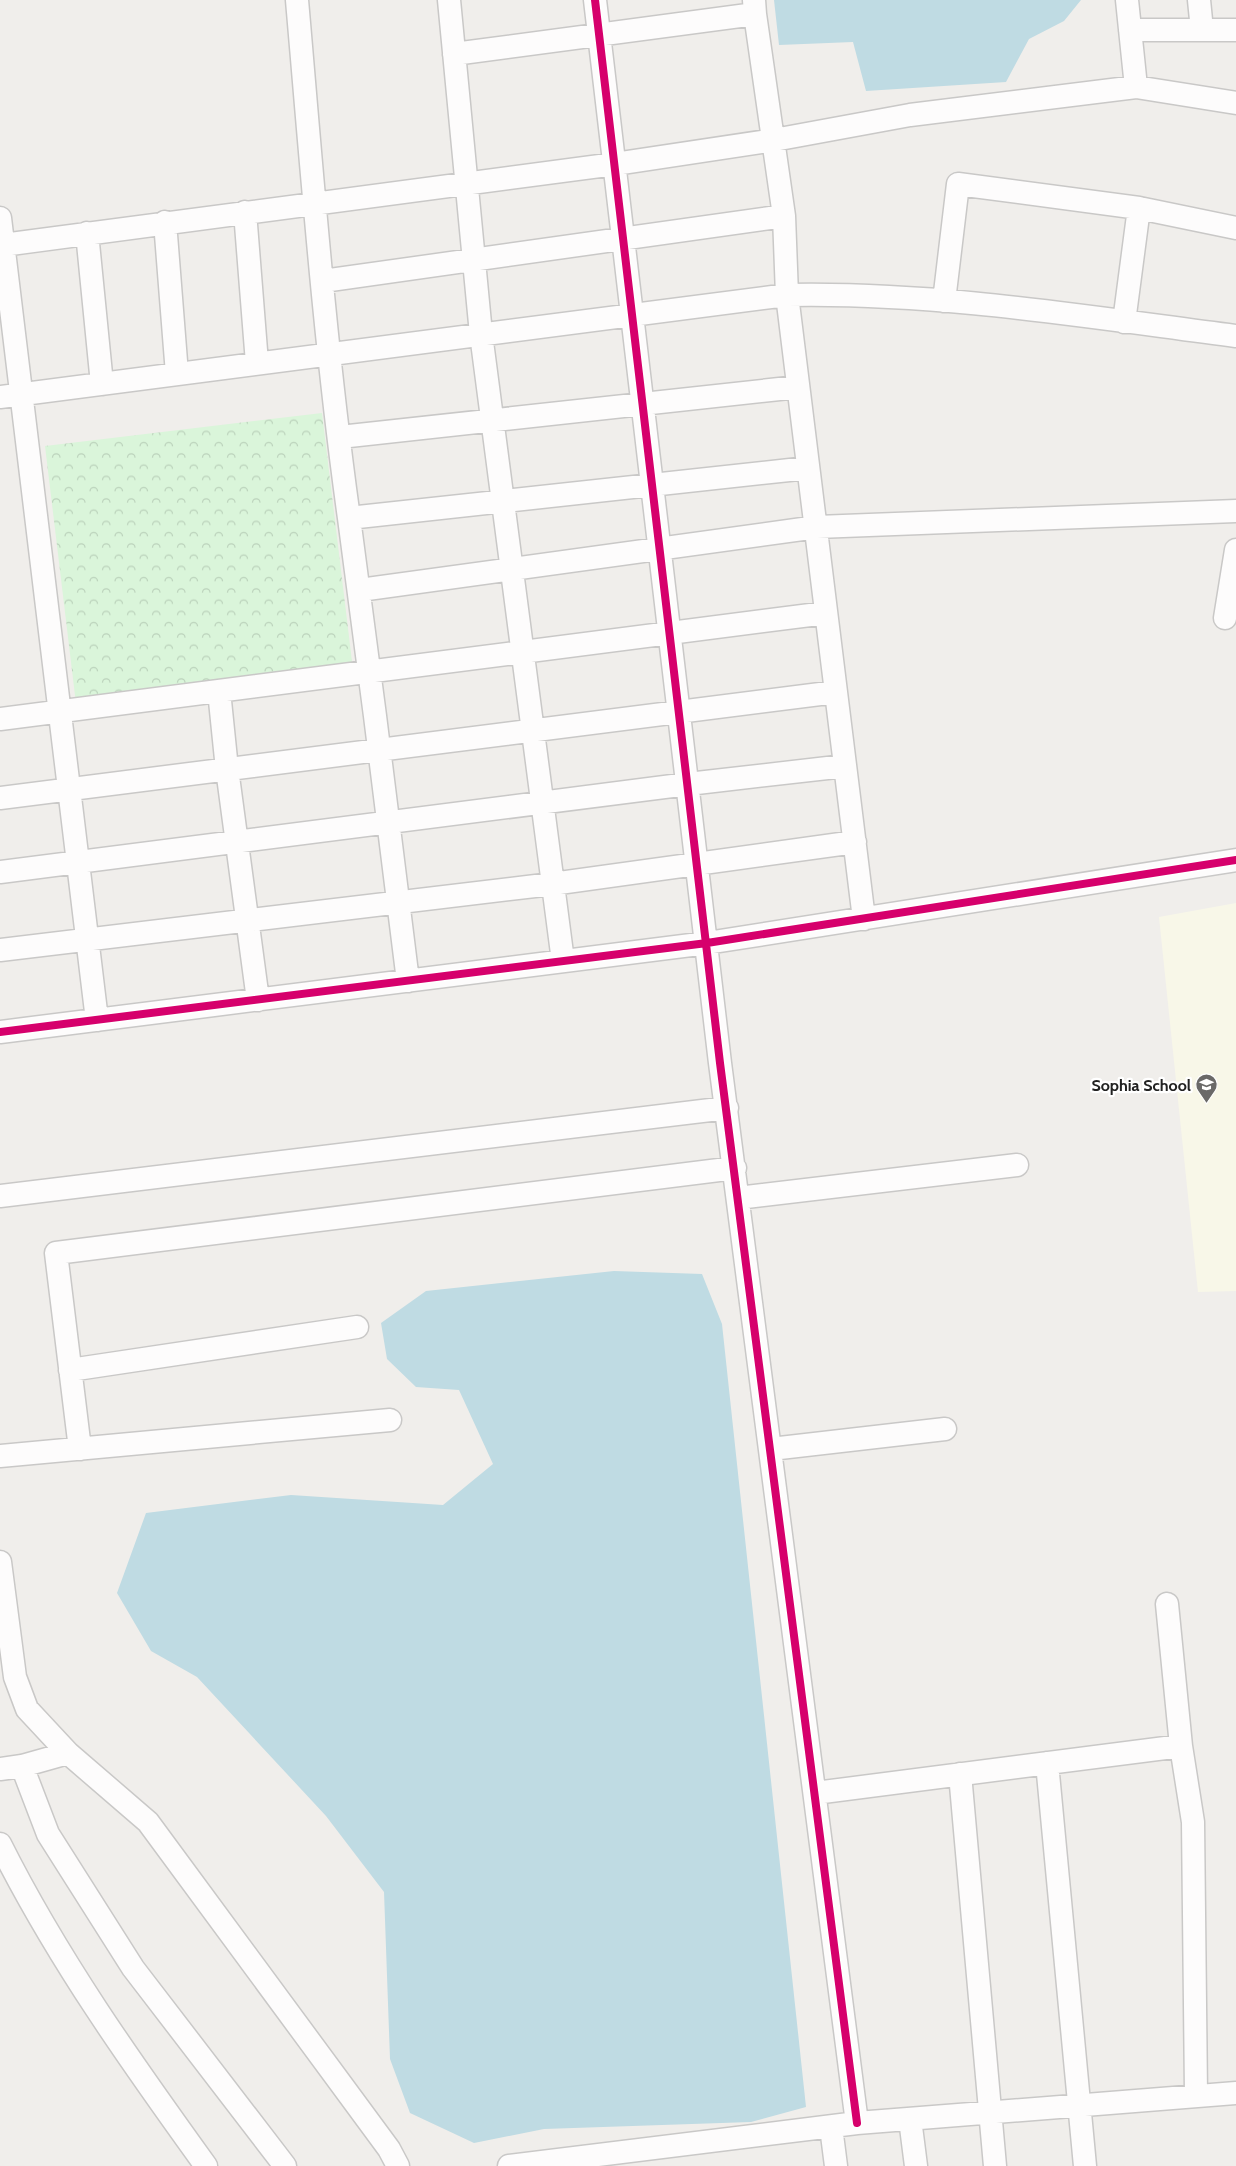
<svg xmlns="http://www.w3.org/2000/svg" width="1236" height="2166" viewBox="0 0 1236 2166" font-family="Cabin,sans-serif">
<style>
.education{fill:#f8f7e8}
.park{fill:url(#park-crowns)}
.water{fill:#bfdbe3}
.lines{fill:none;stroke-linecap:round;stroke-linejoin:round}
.minor-casing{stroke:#c9c8c7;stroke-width:25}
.minor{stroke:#fdfcfc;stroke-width:22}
.cycleway-casing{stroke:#fff;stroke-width:11}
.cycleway{stroke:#d6006c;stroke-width:8}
.labels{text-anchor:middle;stroke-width:4.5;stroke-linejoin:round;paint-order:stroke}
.poi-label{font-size:16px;font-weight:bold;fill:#222;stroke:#fff;text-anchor:end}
</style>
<defs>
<pattern id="park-crowns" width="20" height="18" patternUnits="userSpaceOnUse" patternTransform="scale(1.25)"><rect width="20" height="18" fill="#daf5da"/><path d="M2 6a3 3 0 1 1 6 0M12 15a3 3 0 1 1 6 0" fill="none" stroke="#bbd2bb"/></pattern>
</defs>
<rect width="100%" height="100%" fill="#f0eeeb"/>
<path class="education" d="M1236,903v388l-38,1 -39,-375z"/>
<path class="park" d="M322,413l32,265 -277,34 -32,-266z"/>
<path class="water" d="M774,0h307l-17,21 -35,18 -23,43 -140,9 -13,-49 -74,3z
M614,1271l88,3 20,50 84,783 -55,15 -207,7 -70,14 -64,-30 -20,-54 -6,-167 -58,-76 -129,-139 -46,-26 -34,-58 29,-80 145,-18 152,10 50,-41 -34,-74 -43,-3 -29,-28 -6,-36 45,-32z"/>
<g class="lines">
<defs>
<path id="minor" d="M297,0c15,173 28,346 52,518 21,154 40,309 59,463
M449,0l32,334 82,627
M595,0l125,1063 137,1060
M1127,0l9,87
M1199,0l3,30
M755,14l29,202 3,79 77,624
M1130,30h106
M454,54l301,-40 -1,-14
M245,212l12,151
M0,218l97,802
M165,222l12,152
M87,233l15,151
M3,245l612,-81 159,-24 136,-25 226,-28 100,16
M323,281l461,-65
M944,301l14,-117 181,24 97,20
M1124,322l15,-114
M0,397l787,-102c150,-3 301,22 449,41
M340,437l458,-50
M349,518l459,-50
M360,590l457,-63 419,-16
M1225,618l11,-68
M219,691l8,78 31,231
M0,719l826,-106
M0,798l836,-106
M0,872l688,-88 157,-18
M0,950l552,-66 303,-42
M0,1032l707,-89 529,-83
M0,1196l727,-88
M738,1198l279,-33
M70,1370l287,-43
M80,1449l-24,-196 679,-85
M771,1449l174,-20
M0,1456l390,-36
M0,1562l15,115 12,32 41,44 80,69 241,327 9,17
M1167,1604l14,142 12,76 3,272
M1047,1763l38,403
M22,1766l26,68 85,134 152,198
M0,1769l22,-3 46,-13
M960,1774l35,392
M815,1793l366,-47
M0,1844c57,114 131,218 206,322
M910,2119l6,47
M831,2127l5,39
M509,2166l348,-43 379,-30"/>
</defs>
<use href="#minor" class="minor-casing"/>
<use href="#minor" class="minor"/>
<defs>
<path id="cycleway" d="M595,0l125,1063 137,1060
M0,1032l707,-89 529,-83"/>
</defs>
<use href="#cycleway" class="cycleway-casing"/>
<use href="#cycleway" class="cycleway"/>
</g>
<defs>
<symbol id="school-pin" viewBox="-11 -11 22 30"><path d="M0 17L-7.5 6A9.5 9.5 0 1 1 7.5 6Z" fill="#6a6968" stroke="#fff"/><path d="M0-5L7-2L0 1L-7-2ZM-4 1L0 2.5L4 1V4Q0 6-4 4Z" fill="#fff"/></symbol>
</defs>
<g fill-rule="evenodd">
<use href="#school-pin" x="1194" y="1072" width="25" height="34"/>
</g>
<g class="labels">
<g class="poi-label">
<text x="1191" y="1091">Sophia School</text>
</g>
</g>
</svg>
